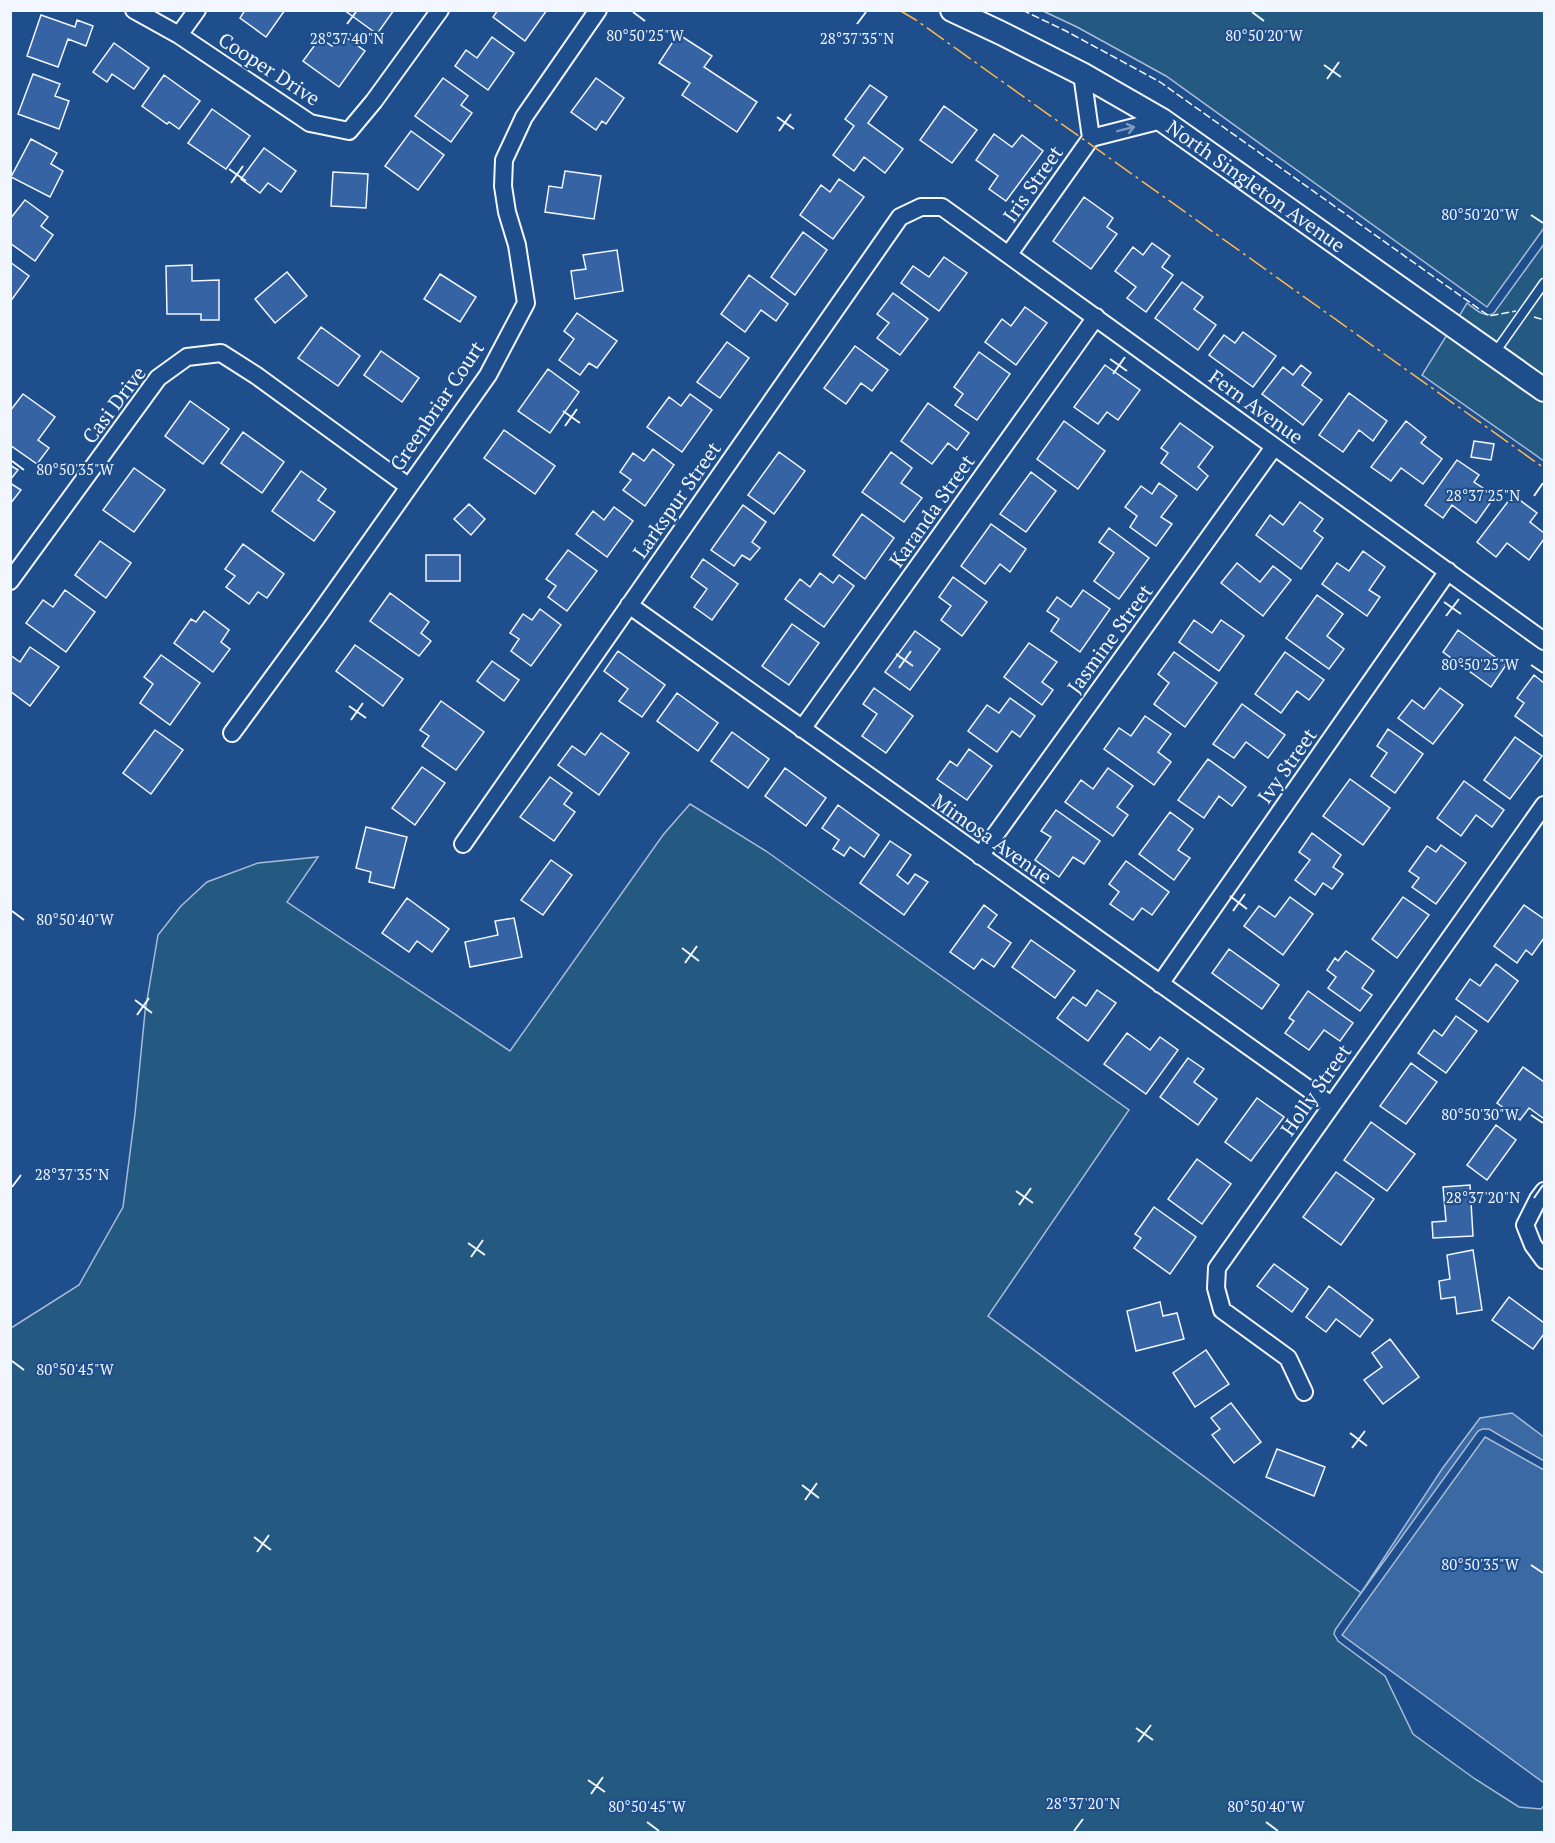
<svg xmlns="http://www.w3.org/2000/svg" width="1555" height="1843" viewBox="0 0 1555 1843" font-family="'PT Serif',serif">
<style>
.green{fill:#245a82;stroke:#a8bbd7;stroke-width:1.5}
.water{fill:#3b69a3;stroke:#a8bbd7;stroke-width:1.5}
.building{fill:#3563a3;stroke:#f2f6ff;stroke-width:1.5}
.lines{fill:none;stroke-linecap:round;stroke-linejoin:round}
.lane-casing{stroke:#f2f6ff;stroke-width:11}
.street-casing{stroke:#f2f6ff;stroke-width:20}
.secondary-casing{stroke:#f2f6ff;stroke-width:26}
.lane{stroke:#1f4e8c;stroke-width:8}
.street{stroke:#1f4e8c;stroke-width:16}
.secondary{stroke:#1f4e8c;stroke-width:22}
.fence{stroke:#f2f6ff;stroke-width:1.5;stroke-dasharray:8 3;stroke-linecap:butt}
.power{stroke:#ffb74d;stroke-width:1.5;stroke-dasharray:21 4.5 3 4.5;stroke-linecap:butt}
.oneway{stroke:#7e9ac0}
.ticks{fill:none;stroke:#f2f6ff;stroke-width:2}
.labels{text-anchor:middle;stroke-width:4.5;stroke-linejoin:round;paint-order:stroke}
.street-label{font-size:20px;fill:#f2f6ff;stroke:#1f4e8c}
.ticks-label{font-size:15px;text-anchor:middle;fill:#f2f6ff;stroke:#1f4e8c;stroke-width:4.5;stroke-linejoin:round;paint-order:stroke}
</style>
<rect width="100%" height="100%" fill="#1f4e8c"/>
<path class="green" d="M1043,11h501v217l-57,79 -321,-231 -89,-49z
M1544,244v135l-86,-61 9,-15c8,6 18,16 27,10z
M1448,333l96,69v59l-122,-86z
M690,804l76,47 363,259 -141,206 373,277 -26,37 -1,4 4,7 47,35 28,58 62,45 44,28 22,2 3,-3v26h-1533v-504l68,-43 44,-78 12,-93 10,-102 13,-77 23,-29 26,-24 51,-19 60,-6 -31,45 223,149 153,-216z"/>
<path class="water" d="M1512,1413l32,24v24l-55,-32h-7l-4,2 -119,165 83,-127 38,-51z
M1485,1437l59,33v313l-202,-148z"/>
<path class="building" d="M245,10h40l-19,27 -26,-19z
M344,10h50l-17,24z
M498,10h49l-22,31 -32,-24z
M41,15l34,12 2,-7 16,6 -7,20 -18,-7 -10,28 -31,-11z
M341,34l24,17 -26,36 -36,-26 17,-23 12,8z
M678,34l34,22 -8,11 53,35 -20,30 -55,-37 8,-12 -31,-20z
M492,37l22,16 -26,37 -33,-24 11,-16 11,8z
M114,43l35,25 -15,21 -22,-15 -5,8 -14,-10z
M33,74l27,10 -5,12 14,5 -10,28 -41,-15z
M164,75l36,26 -21,28 -10,-7 -2,2 -25,-18z
M443,78l25,18 -7,9 11,8 -21,29 -36,-26z
M596,78l28,20 -18,26 -4,-3 -6,9 -25,-18z
M870,85l17,12 -19,26 35,26 -18,24 -21,-16 -10,14 -21,-16 21,-29 -9,-7z
M944,106l33,24 -25,33 -32,-23z
M212,109l38,27 -24,33 -38,-26z
M411,131l33,24 -26,35 -33,-24z
M994,134l18,13 10,-12 21,16 -37,50 -17,-12 9,-13 -22,-16z
M31,139l26,14 -6,11 12,7 -13,26 -39,-20z
M264,148l32,23 -15,21 -13,-9 -8,10 -19,-14z
M565,171l36,5 -7,43 -49,-7 4,-26 13,2z
M333,172l35,2 -2,34 -35,-2z
M839,179l25,18 -31,42 -33,-24 21,-30 9,7z
M1084,197l29,21 -6,9 10,7 -26,35 -38,-28z
M25,200l23,17 -7,9 12,9 -18,26 -25,-18v-24z
M803,232l24,18 -32,45 -24,-18z
M1152,243l18,13 -8,11 11,8 -27,37 -19,-14 9,-11 -21,-16 18,-24 10,8z
M617,250l6,41 -48,8 -4,-28 15,-2 -3,-14z
M944,257l23,16 -28,38 -38,-28 12,-17 16,11z
M10,262l19,14 -19,26z
M192,265v16l27,-1v40h-18v-6h-34l-1,-48z
M287,272l20,24 -32,27 -20,-24z
M440,274l36,23 -16,25 -36,-23z
M749,275l39,29 -12,17 -15,-11 -16,22 -24,-18z
M1182,282l21,15 -9,12 22,16 -18,25 -43,-32z
M893,293l35,26 -28,36 -23,-17 12,-15 -12,-9z
M1025,307l22,16 -31,42 -31,-23 17,-23 9,7z
M577,313l40,28 -20,27 -8,-5 -9,12 -21,-15 15,-21 -10,-8z
M321,327l39,29 -22,30 -40,-28z
M1243,332l33,24 -23,31 -44,-32 15,-20 11,8z
M727,342l22,16 -29,40 -23,-16z
M855,346l33,24 -16,21 -11,-8 -15,21 -22,-16z
M381,351l38,27 -17,24 -38,-27z
M979,352l31,22 -33,46 -22,-15 8,-11 -9,-7z
M1105,365l35,25 -22,30 -11,-8 -9,12 -24,-17z
M1301,365l10,8 -9,12 20,15 -19,25 -41,-31 21,-27 10,8z
M548,369l31,23 -29,41 -32,-22z
M1349,393l38,28 -14,20 -14,-11 -16,22 -24,-17z
M23,394l32,23 -17,23 11,8 -12,16 -27,-19v-34z
M690,394l22,16 -30,42 -35,-25 22,-30 12,9z
M190,401l39,28 -26,35 -38,-28z
M928,403l41,30 -12,17 -9,-7 -16,21 -31,-23z
M1064,421l41,30 -27,38 -41,-30z
M1406,421l20,16 -5,6 21,16 -19,25 -22,-16 -10,13 -20,-14z
M1180,423l33,24 -15,20 10,9 -11,14 -36,-27 7,-10 -7,-5z
M504,430l51,36 -20,28 -51,-36z
M243,432l41,30 -22,31 -41,-30z
M1474,441l20,3 -3,16 -20,-3z
M653,449l21,16 -29,41 -22,-16 8,-10 -11,-8 13,-19 11,8z
M779,452l26,19 -31,43 -26,-19z
M891,452l21,16 -11,15 21,15 -18,24 -42,-30z
M1457,460l22,15 -5,7 21,14 -19,27 -24,-18 -9,13 -18,-13z
M10,465l8,5 -8,10z
M134,468l31,22 -31,42 -31,-22z
M301,471l25,18 -8,11 17,12 -21,29 -42,-30z
M1031,472l25,19 -30,41 -26,-18z
M10,483l11,7 -11,14z
M1159,483l18,13 -16,21 11,7 -16,22 -26,-19 7,-11 -12,-9 16,-21 11,8z
M1513,495l24,18 -7,9 14,11v6l-15,21 -22,-17 -11,14 -19,-15z
M1300,502l23,17 -9,12 9,7 -22,31 -45,-34 14,-20 13,10z
M469,504l16,15 -14,16 -17,-16z
M743,505l23,17 -14,20 8,6 -10,12 -8,-5 -8,11 -23,-16z
M614,507l19,14 -26,36 -31,-23 17,-23 11,9z
M862,514l32,24 -29,41 -32,-24z
M991,524l35,25 -16,23 -10,-8 -15,20 -24,-18z
M1109,528l40,30 -30,41 -25,-18 20,-28 -15,-11z
M100,541l31,22 -25,35 -31,-23z
M243,544l41,30 -17,24 -9,-6 -9,12 -23,-17 9,-11 -10,-7z
M568,550l29,21 -30,40 -19,-14 8,-11 -10,-7z
M1363,551l22,16 -16,23 11,7 -13,19 -45,-32 15,-21 12,8z
M426,555h34v26h-34z
M703,559l35,25 -26,36 -18,-13 13,-18 -16,-12z
M1237,563l23,19 13,-16 18,14 -28,36 -42,-33z
M820,573l13,10 6,-8 15,11 -30,41 -39,-28 15,-20 10,8z
M953,577l34,25 -25,34 -21,-16 10,-14 -12,-9z
M65,590l30,22 -29,40 -40,-29 17,-23 10,7z
M1083,590l27,19 -30,43 -29,-21 8,-12 -12,-8 10,-14 14,10z
M390,593l39,29 -8,11 10,8 -12,15 -49,-35z
M1317,595l26,19 -16,22 17,13 -15,20 -43,-31z
M540,609l21,16 -30,41 -20,-15 8,-12 -9,-6 13,-19 9,6z
M204,611l25,19 -8,12 9,7 -17,23 -39,-29 17,-24 5,3z
M1194,620l18,13 9,-13 23,16 -25,35 -40,-29z
M792,624l27,19 -30,42 -27,-19z
M1458,630l48,35 -15,22 -48,-35z
M915,631l25,18 -30,41 -25,-18z
M1029,643l28,19 -15,20 11,8 -11,15 -38,-28z
M355,645l48,34 -20,27 -47,-35z
M30,647l29,20 -29,39 -20,-15v-36l10,7z
M618,651l47,34 -23,32 -23,-16 9,-12 -24,-18z
M1174,652l43,31 -32,44 -31,-23 15,-21 -11,-9z
M1285,652l39,28 -15,20 -12,-9 -16,22 -26,-19z
M161,655l39,28 -30,42 -30,-22 13,-19 -9,-7z
M492,661l27,19 -15,21 -27,-20z
M1534,675l10,8v54l-29,-21 9,-13 -7,-5z
M874,688l39,28 -27,37 -24,-17 15,-22 -14,-10z
M1440,688l23,17 -30,39 -35,-26 14,-18 12,9z
M677,693l41,30 -20,28 -41,-30z
M1010,698l25,18 -15,21 -8,-6 -15,21 -29,-21 19,-26 12,8z
M441,701l43,31 -28,38 -34,-24 7,-10 -9,-6z
M1242,704l43,31 -17,23 -22,-16 -12,16 -21,-14z
M1145,716l26,18 -13,18 13,10 -17,23 -50,-36 15,-21 12,8z
M1388,729l35,25 -28,39 -24,-17 16,-23 -10,-7z
M155,730l28,20 -32,44 -28,-21z
M732,732l37,27 -21,29 -37,-27z
M601,733l28,20 -30,42 -41,-30 14,-19 13,9z
M1515,737l27,19 -32,43 -26,-19z
M969,749l23,17 -25,34 -30,-21 13,-18 7,5z
M1208,759l38,28 -14,19 -13,-10 -15,22 -26,-18z
M422,767l23,16 -30,42 -23,-17z
M785,768l41,30 -20,28 -41,-30z
M1108,768l25,18 -16,21 11,8 -15,21 -48,-34 16,-22 12,9z
M550,777l22,16 -8,11 11,8 -21,29 -34,-24z
M1350,779l40,29 -27,37 -40,-29z
M1464,781l40,29 -12,17 -16,-12 -15,21 -24,-18z
M838,805l41,30 -15,22 -14,-10 -6,9 -11,-7 6,-9 -17,-12z
M1056,810l44,31 -16,23 -11,-7 -14,20 -24,-17 16,-23 -10,-6z
M1170,812l23,17 -15,21 12,8 -16,22 -35,-26z
M366,827l41,10 -13,51 -25,-6 2,-10 -15,-4z
M1312,833l29,22 -8,12 10,7 -11,15 -9,-6 -8,12 -20,-15 15,-20 -11,-8z
M890,841l21,14 -14,20 11,9 7,-10 13,8 -24,33 -44,-32z
M1441,845l25,18 -30,41 -24,-17 7,-9 -10,-7 18,-25 9,6z
M551,860l21,15 -29,40 -22,-15z
M1126,861l43,31 -17,23 -10,-7 -9,12 -23,-16 9,-12 -10,-8z
M1290,897l23,17 -30,41 -39,-29 15,-20 16,11z
M1403,897l26,18 -32,43 -25,-19z
M407,898l42,31 -17,23 -15,-11 -8,11 -27,-19z
M984,905l13,10 -9,12 23,16 -17,24 -12,-8 -8,10 -24,-17z
M1524,905l20,14v19l-12,17 -6,-5 -9,13 -23,-17z
M514,918l8,39 -52,10 -5,-25 33,-7 -3,-14z
M1031,940l44,31 -20,27 -43,-31z
M1229,949l50,36 -17,24 -50,-36z
M1346,951l28,20 -12,17 10,7 -12,16 -32,-23 8,-11 -9,-7 8,-12 3,3z
M1496,964l22,17 -30,41 -32,-23 14,-20 10,7z
M1097,990l19,13 -28,38 -31,-23 16,-21 13,9z
M1308,991l45,32 -13,18 -16,-11 -15,20 -24,-17 9,-12 -5,-3z
M1456,1016l21,15 -31,42 -28,-20 16,-23 8,6z
M1127,1033l23,17 10,-13 18,13 -32,44 -42,-30z
M1188,1058l16,11 -10,13 23,17 -19,26 -38,-28z
M1411,1063l26,19 -31,42 -26,-18z
M1523,1067l21,15v34l-1,2 -14,-10 -9,12 -23,-17z
M1257,1098l27,19 -33,44 -26,-19z
M1371,1122l44,32 -28,37 -43,-31z
M1496,1125l20,15 -29,40 -20,-15z
M1197,1159l34,25 -29,40 -34,-25z
M1336,1172l38,27 -33,46 -38,-28z
M1470,1185l3,51 -40,2 -1,-16 14,-1 -3,-34z
M1154,1207l42,30 -26,37 -36,-26 7,-10 -6,-4z
M1473,1250l9,60 -25,4 -2,-17 -14,2 -2,-18 11,-2 -3,-24z
M1274,1264l34,25 -16,23 -35,-26z
M1329,1286l44,34 -13,17 -24,-18 -10,13 -20,-15z
M1509,1297l35,26v11l-11,15 -41,-29z
M1160,1302l3,14 14,-3 7,26 -48,12 -9,-40z
M1390,1339l29,38 -36,27 -19,-24 18,-13 -10,-14z
M1206,1350l23,34 -34,23 -22,-34z
M1231,1403l30,39 -27,21 -22,-28 8,-6 -9,-11z
M1277,1449l48,18 -11,29 -48,-19z"/>
<g class="lines">
<defs>
<path id="lane" d="M1494,354l50,-71"/>
<path id="street" d="M134,10l45,25 131,88 39,8 25,-30 66,-91
M179,35l18,-25
M1082,74l9,64
M1009,254l82,-116 71,-18
M10,581l148,-203 29,-21 34,-4 36,23 151,110
M629,605l702,500
M802,729l294,-412
M232,733l85,-116 171,-242 38,-72 -9,-58 -10,-33 -4,-26 1,-26 20,-43 74,-107
M463,844l437,-627 21,-10h21l602,434
M980,856l294,-409
M1160,984l288,-413
M1544,1191l-6,8 -13,26 8,20 11,15
M1304,1392l-16,-34 -66,-48 -6,-22 1,-20 327,-463"/>
<g id="secondary">
<path id="s1" d="M952,10l49,23 81,41 80,46 382,270"/>
</g>
</defs>
<use href="#lane" class="lane-casing"/>
<use href="#street" class="street-casing"/>
<use href="#secondary" class="secondary-casing"/>
<use href="#lane" class="lane"/>
<use href="#street" class="street"/>
<use href="#secondary" class="secondary"/>
<path class="fence" d="M1022,10l44,21 94,51 329,234 27,-5
M1534,317l10,3"/>
<path class="power" d="M899,10l17,10 628,448"/>
</g>
<defs><path id="oneway-shaft" d="M-6 0H5M1.5-3L5.5 0L1.5 3" fill="none" stroke-width="1.6" stroke-linecap="round" stroke-linejoin="round" transform="scale(1.5)"/></defs>
<use class="oneway" href="#oneway-shaft" transform="translate(1126 129) rotate(-14)"/>
<path class="ticks" d="M633,12l12,9M1252,12l12,9M347,24l9,-12M857,24l9,-12M1324,65l17,12M1327,79l12,-17M777,117l17,12M779,131l12,-17M229,169l17,12M231,183l12,-17M1531,215l12,8M1110,359l17,12M1113,374l12,-17M563,411l17,12M565,426l12,-17M12,461l12,9M1534,496l9,-13M1444,602l17,12M1446,616l13,-17M896,654l17,12M1531,665l12,8M899,668l12,-17M349,706l17,12M351,720l12,-17M1230,896l17,13M12,911l12,9M1233,911l12,-17M682,948l17,13M685,963l12,-17M135,1000l17,13M137,1015l12,-17M1531,1115l12,8M12,1187l9,-12M1016,1191l17,12M1534,1198l9,-13M1019,1205l12,-17M468,1243l17,12M471,1257l12,-17M12,1361l12,9M1350,1433l17,13M1352,1448l13,-17M802,1485l17,13M805,1500l12,-17M254,1537l17,13M257,1552l12,-17M1531,1565l12,8M1136,1728l17,12M1138,1742l13,-17M588,1780l17,12M591,1794l12,-17M647,1822l12,9M1266,1822l12,9M1074,1831l9,-12"/>
<g class="labels">
<g class="street-label">
<text transform="translate(269 69) rotate(33)" y="7">Cooper Drive</text>
<text transform="translate(1033 184) rotate(-55)" y="7">Iris Street</text>
<text dy="7" stroke="none"><textPath href="#s1" startOffset="352">North Singleton Avenue</textPath></text>
<text transform="translate(114 405) rotate(-53)" y="7">Casi Drive</text>
<text transform="translate(437 406) rotate(-56)" y="7">Greenbriar Court</text>
<text transform="translate(1256 407) rotate(36)" y="7">Fern Avenue</text>
<text transform="translate(677 500) rotate(-55)" y="7">Larkspur Street</text>
<text transform="translate(932 511) rotate(-55)" y="7">Karanda Street</text>
<text transform="translate(1110 639) rotate(-54)" y="7">Jasmine Street</text>
<text transform="translate(1287 766) rotate(-55)" y="7">Ivy Street</text>
<text transform="translate(992 839) rotate(35)" y="7">Mimosa Avenue</text>
<text transform="translate(1316 1090) rotate(-55)" y="7">Holly Street</text>
</g>
</g>
<g class="ticks-label">
<text x="645" y="41">80°50'25"W</text>
<text x="1264" y="41">80°50'20"W</text>
<text x="347" y="44">28°37'40"N</text>
<text x="857" y="44">28°37'35"N</text>
<text x="1480" y="220">80°50'20"W</text>
<text x="75" y="475">80°50'35"W</text>
<text x="1483" y="501">28°37'25"N</text>
<text x="1480" y="670">80°50'25"W</text>
<text x="75" y="925">80°50'40"W</text>
<text x="1480" y="1120">80°50'30"W</text>
<text x="72" y="1180">28°37'35"N</text>
<text x="1483" y="1203">28°37'20"N</text>
<text x="75" y="1375">80°50'45"W</text>
<text x="1480" y="1570">80°50'35"W</text>
<text x="1083" y="1809">28°37'20"N</text>
<text x="647" y="1812">80°50'45"W</text>
<text x="1266" y="1812">80°50'40"W</text>
</g>
<rect width="1555" height="1843" fill="none" stroke="#f2f6ff" stroke-width="24"/>
</svg>
